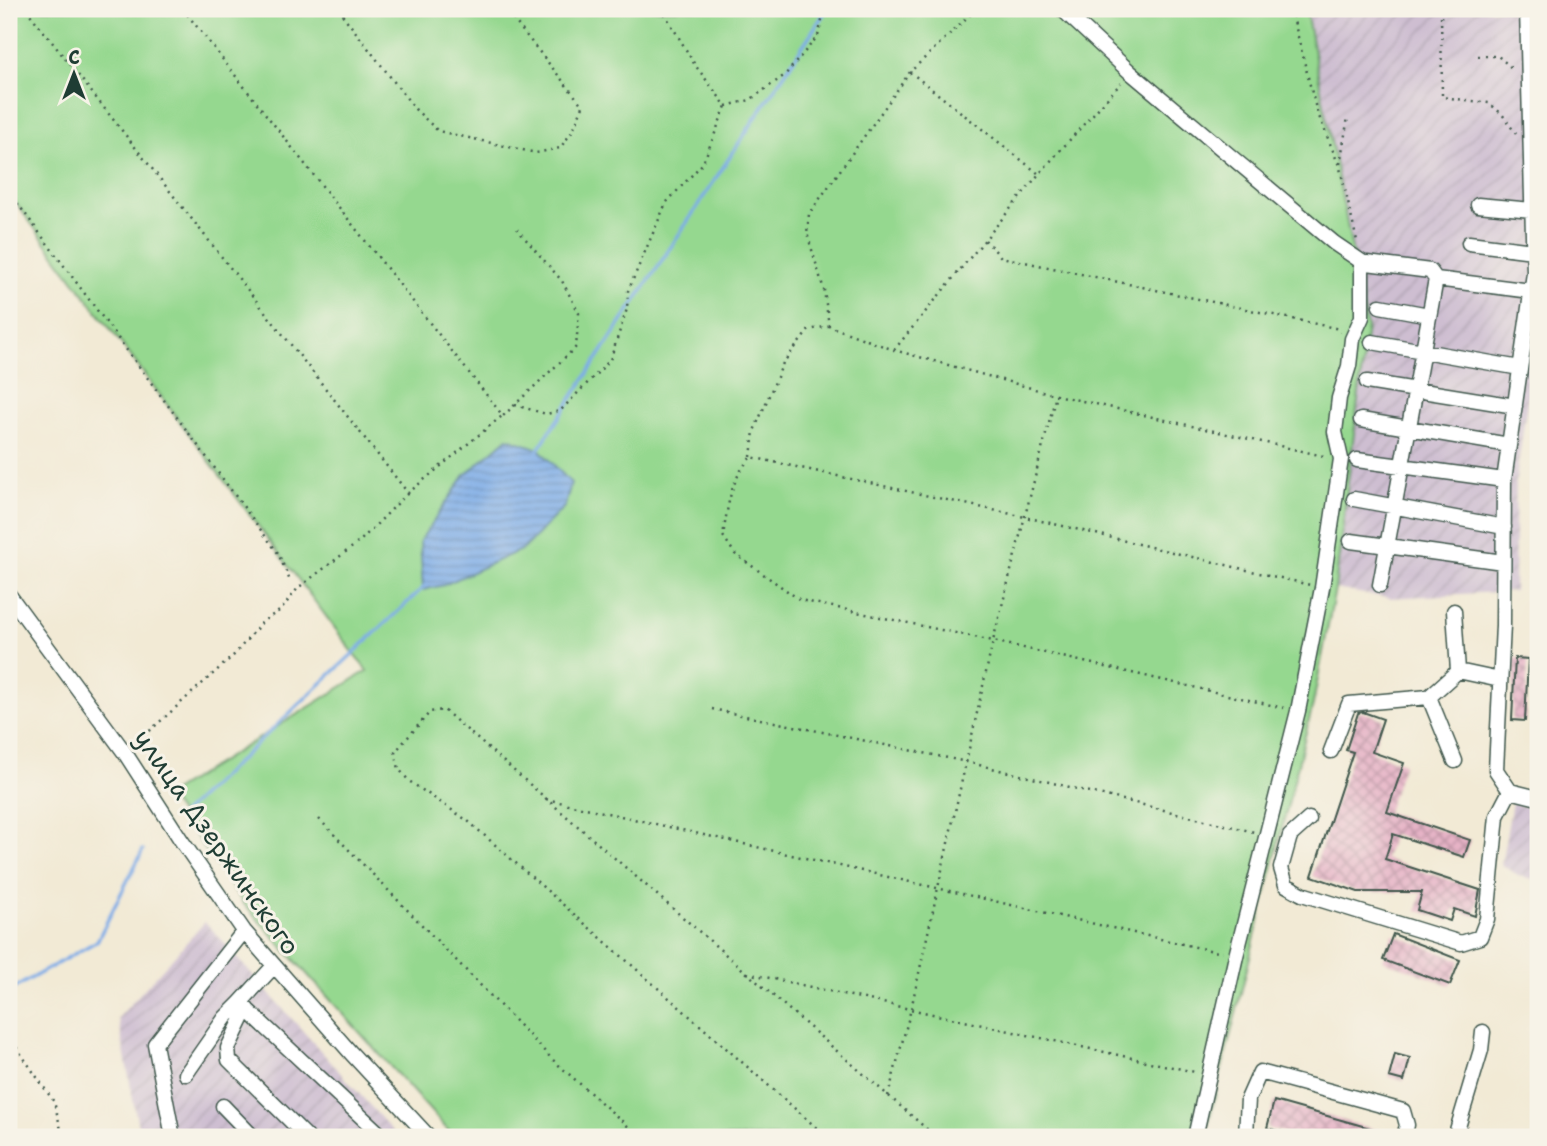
<svg xmlns="http://www.w3.org/2000/svg" width="1547" height="1146" viewBox="0 0 1547 1146" font-family="'Shantell Sans',sans-serif">
<style>
.industrial{fill:url(#industrial-furrows)}
.green{fill:#95d88f;stroke:#5a8a62;stroke-width:2}
.water{fill:url(#water-rules);stroke:#4e748e;stroke-width:2}
.lines{fill:none;stroke-linecap:round;stroke-linejoin:round}
.stream{stroke:#7dace7;stroke-width:3.5}
.building{fill:url(#building-cross-hatch)}
.minor-casing{stroke:#3f574c;stroke-width:17}
.path{stroke:#3f574c;stroke-width:2.5;stroke-dasharray:2 5;stroke-linecap:butt}
.minor{stroke:#fff;stroke-width:14}
.labels{text-anchor:middle;stroke-width:6;stroke-linejoin:round;paint-order:stroke}
.street-label{font-size:26px;fill:#1f3d34;stroke:#f7f3e8}
</style>
<defs>
<pattern id="industrial-furrows" width="10" height="10" patternUnits="userSpaceOnUse" patternTransform="scale(1.75)"><rect width="10" height="10" fill="#cebed1"/><path d="M-1 1l2-2M0 10L10 0M9 11l2-2" fill="none" stroke="#b0a4b4"/></pattern>
<pattern id="water-rules" width="6" height="5" patternUnits="userSpaceOnUse" patternTransform="scale(1.75)"><rect width="6" height="5" fill="#7dace7"/><path d="M0 2.5h6" fill="none" stroke="#668dbc"/></pattern>
<pattern id="building-cross-hatch" width="8" height="8" patternUnits="userSpaceOnUse" patternTransform="scale(1.75)"><rect width="8" height="8" fill="#e6b2c6"/><path d="M0 0l8 8M0 8l8-8" fill="none" stroke="#ba92a2"/></pattern>
</defs>
<rect width="100%" height="100%" fill="#f7f3e8"/>
<filter id="ink" filterUnits="userSpaceOnUse"><feTurbulence type="fractalNoise" baseFrequency=".0143" numOctaves="2"/><feDisplacementMap in="SourceGraphic" scale="14" xChannelSelector="R" yChannelSelector="G"/><feConvolveMatrix kernelMatrix="1 2 1 2 8 2 1 2 1" color-interpolation-filters="sRGB"/></filter>
<filter id="wash" filterUnits="userSpaceOnUse"><feTurbulence type="fractalNoise" baseFrequency=".00686" numOctaves="4" result="noise"/><feDisplacementMap in="SourceGraphic" scale="28" xChannelSelector="R" yChannelSelector="G"/><feGaussianBlur stdDeviation="1.57" result="paint"/><feColorMatrix in="noise" values="0 0 0 0 0 0 0 0 0 0 0 0 0 0 0 0 0 1.4 0 .05"/><feComposite in="paint" operator="in"/></filter>
<g filter="url(#wash)">
<rect width="100%" height="100%" fill="#f2ead5"/>
<path class="industrial" d="M1309,9h228l1,314 -22,157 -2,111 -125,7 -54,-9 32,-262 -60,-311z
M1512,803l26,7v70l-18,-4 -19,-11z
M205,922l193,215h-258l-22,-119z"/>
<path class="green" d="M9,9h1300l-2,8 60,310 -32,262 -22,115 -108,433h-751l-210,-233 -77,-109 200,-124 -358,-477z"/>
<path class="water" d="M508,438l31,11 32,34 -6,23 -42,43 -79,36 -21,5 -3,-49 45,-66z"/>
<g class="lines">
<path class="stream" d="M537,451l290,-442
M179,817l246,-231
M9,991l88,-50 46,-91"/>
</g>
<g id="blocks">
<path class="building" d="M1515,658l13,1 -3,62 -13,-1z
M1363,712l20,7 -11,33 32,11 -17,49 83,28 -6,17 -71,-23 -8,25 95,31 -5,26 -21,-7 -4,12 -33,-11 5,-18h-64l-46,-16 41,-124 -7,-2 12,-37z
M1393,934l67,26 -10,25 -67,-25z
M1395,1054l15,4 -6,23 -15,-4z
M1274,1101l117,33 -1,3h-89l-34,-9z"/>
</g>
</g>
<g filter="url(#ink)">
<use href="#blocks" fill-opacity="0" stroke="#3f574c" stroke-width="2"/>
<g class="lines">
<defs>
<path id="minor" d="M1062,9l68,63 204,171 28,19v55l-10,22 -3,27 -10,32 -4,34 6,27 -19,129 -24,123 -62,245 -41,181
M1527,9l7,264 -30,207 -1,145 -7,145 14,21 28,7
M1478,205l54,5
M1469,243l64,8
M1367,263l63,8 6,8
M1380,306l49,9
M1372,342l148,26
M1367,382l148,24
M1361,420l148,25
M1357,460l147,20
M1354,499l150,28
M1351,541l152,21
M1380,585l56,-306 95,12
M9,595l116,158 56,87 63,91 107,122 78,84
M1454,611l4,60 42,9
M1429,697l26,64
M1331,751l18,-47 80,-7 29,-26
M1309,819l-19,17 -9,32 5,17 16,9 159,49 19,-6 7,-18 10,-103 13,-25
M273,967l-33,36 143,134
M247,1009l-19,39 1,12 78,77
M186,1074l39,-56 15,-15
M223,1106l30,31
M173,1137l-18,-93 89,-113
M1255,1137l-9,-2 2,-36 12,-27 143,39 4,14 -3,12
M1455,1137l26,-87 2,-18"/>
</defs>
<use href="#minor" class="minor-casing"/>
<path class="path" d="M26,9l382,484 94,-77
M183,9l320,407 73,-69 3,-34 -17,-32 -45,-52
M338,9l77,100 23,22 98,22 24,-5 12,-16 11,-26 -78,-97
M1291,9l25,100 24,59 17,73
M1441,9l1,88 47,6 13,11 14,20
M1478,56h20l16,14
M910,72l129,102
M726,106l24,-6 35,-25 33,-39 7,-27
M1340,164l8,-47
M9,192l269,361 13,30
M985,240l16,17 334,71 5,4
M829,326l-5,-36 -17,-57 2,-19 101,-142 66,-63
M894,350l145,-176 82,-91
M515,405l31,9 14,-3 50,-51 17,-51 1,-18 38,-88 37,-40 23,-57 -31,-41 -33,-56
M751,457l3,-26 29,-68 26,-33 20,-4 65,24 162,45 272,62
M1284,708l-291,-67 -193,-41 -65,-46 -12,-18c5,-31 7,-56 28,-79l274,60 285,68
M712,709l255,53 287,70
M134,745l100,-90 29,-34 18,-11 17,-22 61,-46 49,-49
M546,799l676,154
M319,819l234,241 87,77
M747,973l448,99
M9,1048h8l37,54 9,35
M888,1096l23,-87 82,-368 63,-246
M827,1137l-359,-316 -59,-40 -10,-12 -4,-17 35,-40 14,-2 492,427"/>
<use href="#minor" class="minor"/>
</g>
</g>
<g class="labels">
<g class="street-label">
<text transform="translate(217 842) rotate(55)" y="9">улица Дзержинского</text>
</g>
</g>
<rect width="1547" height="1146" fill="none" stroke="#f7f3e8" stroke-width="35"/>
<g transform="translate(74 74)" stroke="#f7f3e8" stroke-width="5" paint-order="stroke">
<path d="M0-5L12 26L0 18L-12 26Z" fill="#1f3d34"/>
<text y="-10" font-size="19" font-weight="bold" text-anchor="middle" fill="#1f3d34">С</text>
</g>
</svg>
